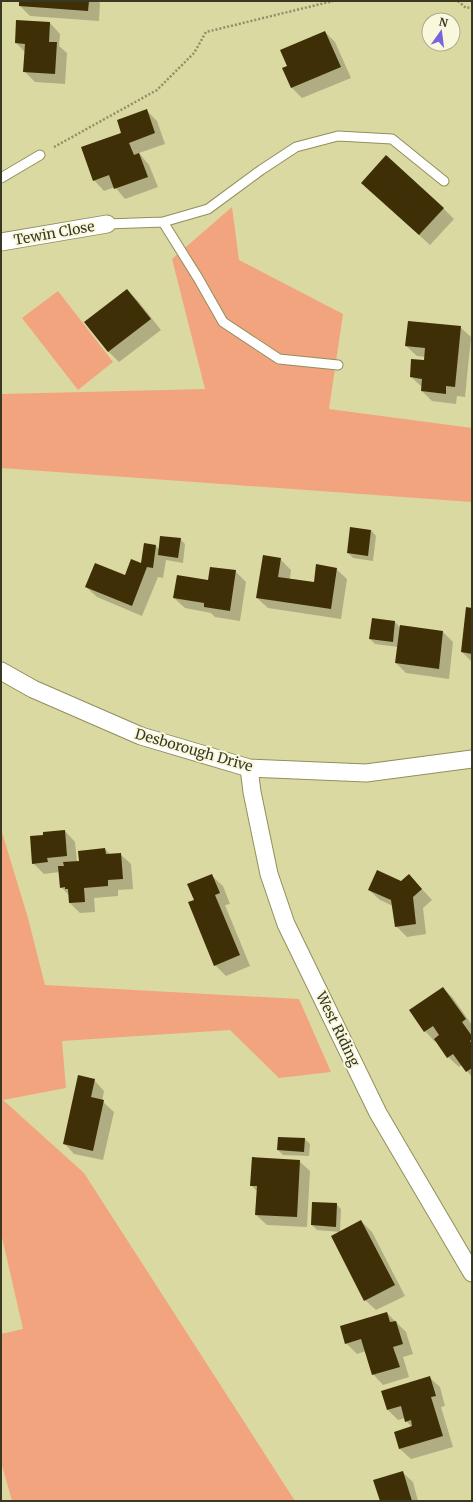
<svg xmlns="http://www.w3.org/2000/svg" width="473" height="1502" viewBox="0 0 473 1502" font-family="Merriweather,serif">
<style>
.green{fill:#f2a47e}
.shadow{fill:#0003}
.building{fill:#3f2f06}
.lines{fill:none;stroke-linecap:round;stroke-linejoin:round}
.service-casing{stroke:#918f5c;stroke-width:11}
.minor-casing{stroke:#918f5c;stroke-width:19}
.path{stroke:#908e67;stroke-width:2.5;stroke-dasharray:2 2;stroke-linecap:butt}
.service{stroke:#fff;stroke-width:9}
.minor{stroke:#fff;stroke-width:17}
.labels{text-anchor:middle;stroke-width:4;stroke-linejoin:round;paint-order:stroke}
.street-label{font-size:14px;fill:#393822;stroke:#f9f8dd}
</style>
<rect width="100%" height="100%" fill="#dbd9a2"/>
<path class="green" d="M232,207l7,53 104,54 -14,95 143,19v74l-471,-34v-74l204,-5 -33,-130z
M58,291l55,71 -35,28 -56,-72z
M1,829l27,89 17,67 254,14 32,73 -52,6 -49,-48 -168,11 4,47 -63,12 81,73 211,328h-283l-11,-39v-128l22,-5 -22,-96z"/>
<path class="shadow" d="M20,1h78l2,2 -1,18 -69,-5 -10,-10z
M50,23l10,11 -1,12 8,7 -2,31 -30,-2 -11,-11 2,-18 -10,-10z
M325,32l10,10 16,36 -49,20 -10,-10 -9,-20 5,-2z
M146,110l11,11 8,23 -26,9 10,12 9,22 -33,12 -10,-12 -11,4 -10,-11 29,-46z
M373,193l70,15 11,11 -24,26z
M127,290l11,11 23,29 -42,32 -10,-10 -23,-29z
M460,327l11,10 -6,60 -8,-1 -1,8 -24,-3 -10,-10v-4l-11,-10 14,-16v-4l-8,-1 -11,-10z
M371,530l5,6 -3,25 -20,-3 -5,-5z
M180,539l5,5 -2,19 -17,-3 -3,18 -5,-1 -16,39 -45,-19 -11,-10 39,-11 17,-12 14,-18 4,4z
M280,559l11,11 -1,9 25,4 21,-14 11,10 -6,40 -73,-11 -11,-10z
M235,571l11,11 -6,39 -25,-4 -4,-4 -26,-5 -11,-10 35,-17z
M472,609v53l-10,-10z
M395,622l6,6v-2l42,6 10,10 -4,37 -43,-6 -10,-10 2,-16 -23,-3 -5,-5z
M65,831l10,11 2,20 28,-13 5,5h10l11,10 2,25 -15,1v6l-24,2 1,14 -15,1 -10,-10 -1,-8 -8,-8 -1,-15 -16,2 -11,-11 11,-27z
M409,875l23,25 -9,8 3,26 -19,3 -11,-11 -3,-20 -13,-6 -11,-10 33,-8z
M212,876l11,10 7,18 -5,1 25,61 -24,10 -11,-11z
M443,988l10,10 19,27v52l-10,-12 -3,2 -11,-10 -11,-16 -2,1 -10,-11 -14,-20z
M94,1080l10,11 -2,10 12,11 -11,48 -29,-6 -10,-11z
M305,1139l5,5 -1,12 -26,-1 -5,-5z
M299,1161l11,10 -3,56 -40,-2 -11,-10 1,-24 -6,-6z
M336,1204l5,5 -1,23 -23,-2 -5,-5z
M361,1221l11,11 33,64 -29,14 -11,-10z
M387,1313l19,19 7,22 -10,3 6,20 -26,8 -10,-11 -7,-23 -9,3 -11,-11z
M429,1377l11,10 5,19 -4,1 12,40 -42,12 -11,-10 -5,-17 17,-5 -6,-6 -1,-3 -7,2 -10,-10z
M402,1472l11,10 5,19h-37z"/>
<path class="building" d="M19,1h70l-1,10 -69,-5z
M16,20l34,2 -1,20h8l-2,32 -32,-2 2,-28 -10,-1z
M325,31l16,36 -50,21 -9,-20 5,-2 -7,-16z
M147,109l8,24 -26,10 5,12 5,-2 9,24 -34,12 -5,-14 -16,6 -12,-34 40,-14 -4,-13z
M386,155l58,53 -25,27 -58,-52z
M127,289l24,30 -43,33 -24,-30z
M408,321l53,5 -6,61 -9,-1v8l-25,-3 1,-12 -12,-2 1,-18 13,1 1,-12 -20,-2z
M350,527l21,3 -3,26 -21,-3z
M160,536l21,2 -3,20 -20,-3z
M144,543l12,2 -3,23 -6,-1 -15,39 -47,-19 10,-24 30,12 6,-16 10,4z
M263,555l18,3 -3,19 36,5 2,-18 21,4 -6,41 -75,-11z
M210,567l26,3 -6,41 -26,-4v-4l-31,-5 4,-23 31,5z
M466,607l6,1v46l-11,-2z
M372,618l23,3 -2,21 -24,-3z
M400,625l43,6 -4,38 -44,-6z
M65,830l2,26 -20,2 1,4 -16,2 -2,-28 13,-1v-3z
M105,848l1,6 15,-1 2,26 -15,1v6l-24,2 1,14 -16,1 -1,-14h-3v-2l-5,1 -2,-22h6l-1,-4 16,-1 -1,-10z
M377,870l24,11 8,-7 13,15 -9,8 3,27 -21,3 -4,-27 -23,-10z
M212,874l8,19 -5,2 25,60 -26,11 -26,-64 6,-2 -7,-16z
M443,987l23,32 -4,3 10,14v3l-2,2 2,3v24l-6,4 -13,-18 -6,4 -13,-19 5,-4 -6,-9 -9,6 -15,-22z
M78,1075l17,4 -4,18 13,3 -11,51 -30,-7z
M278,1137l27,1 -1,14 -27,-2z
M252,1157l48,3 -3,57 -42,-2 2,-29h-7z
M312,1202l25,1 -1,24 -25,-2z
M361,1220l34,65 -31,16 -33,-65z
M387,1312l3,10 6,-1 7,23 -10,3 7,20 -28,8 -11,-36 -16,5 -5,-18z
M430,1376l6,20 -5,1 12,39 -44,13 -5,-17 18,-6 -1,-6 -6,2 -4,-16 -14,4 -6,-19z
M403,1471l9,30h-32l-7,-21z"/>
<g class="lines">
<defs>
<path id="service" d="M1,178l39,-23
M163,222l35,56 25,44 56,37 59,6
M107,224l56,-2 45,-13 53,-39 35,-23 42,-11 54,3 52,42"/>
<path id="minor" d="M1,242l106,-18
M1,671l32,18 108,47 108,32 117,5 106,-14
M249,768l3,24 17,82 17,50 92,189 94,160"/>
</defs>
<use href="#service" class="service-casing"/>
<use href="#minor" class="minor-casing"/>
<path class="path" d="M458,1l8,7 6,-1
M54,147l103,-57 37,-37 12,-21 127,-31"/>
<use href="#service" class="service"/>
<use href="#minor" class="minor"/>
</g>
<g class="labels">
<g class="street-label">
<text transform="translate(54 233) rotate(-10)" y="5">Tewin Close</text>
<text transform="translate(194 750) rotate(16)" y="5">Desborough Drive</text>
<text transform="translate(338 1029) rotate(64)" y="5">West Riding</text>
</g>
</g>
<rect width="473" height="1502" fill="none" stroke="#393822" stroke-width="4"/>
<g transform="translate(441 32) rotate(14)"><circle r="19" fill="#f9f8dd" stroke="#acab92"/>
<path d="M0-3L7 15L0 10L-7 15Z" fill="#7764df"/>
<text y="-6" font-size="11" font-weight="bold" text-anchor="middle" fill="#393822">N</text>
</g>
</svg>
